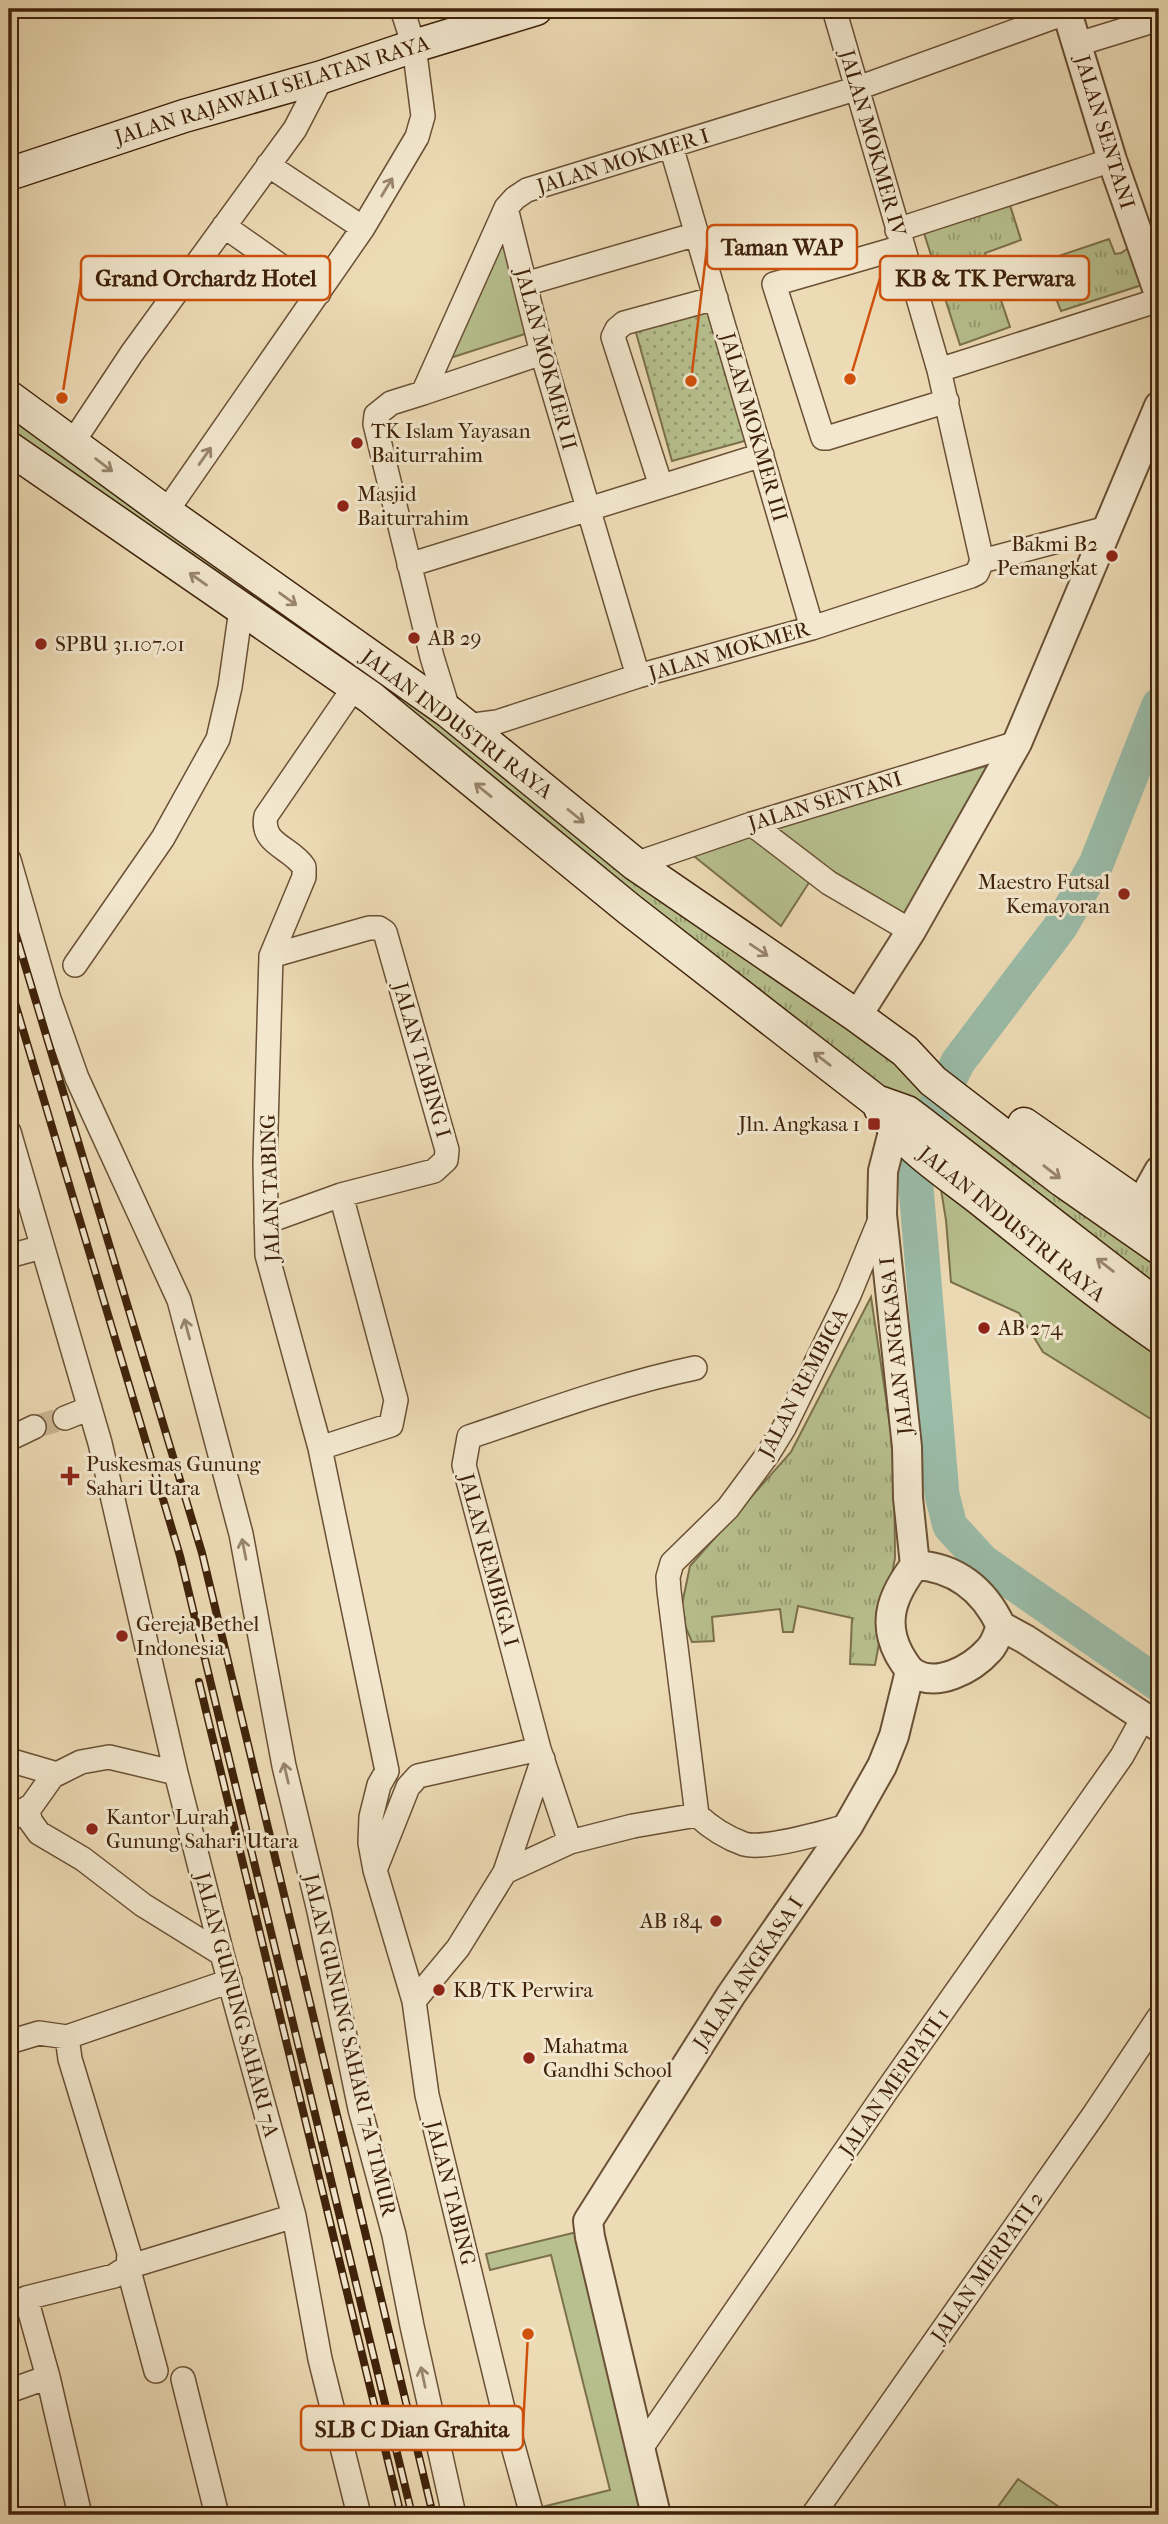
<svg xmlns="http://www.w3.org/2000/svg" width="1168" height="2524" viewBox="0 0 1168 2524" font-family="'IM FELL French Canon',serif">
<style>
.grass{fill:url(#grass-tufts);stroke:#7b714c;stroke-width:2}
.park{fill:url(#park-dots);stroke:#7b714c;stroke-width:2}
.garden{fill:#b7c08e;stroke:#7b714c;stroke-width:2}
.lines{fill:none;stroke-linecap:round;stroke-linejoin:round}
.river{stroke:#9abca9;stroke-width:35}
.minor-tunnel{stroke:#cab693;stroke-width:23;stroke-dasharray:23 11;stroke-linecap:butt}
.minor-casing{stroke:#6a5035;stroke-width:26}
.tertiary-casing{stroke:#6a5035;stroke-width:32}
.secondary-casing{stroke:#3f220a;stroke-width:35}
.minor{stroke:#f3e8cf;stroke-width:23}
.tertiary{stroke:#f3e8cf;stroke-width:28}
.secondary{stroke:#f3e8cf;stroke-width:32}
.rail-casing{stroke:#3f220a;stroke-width:8}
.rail{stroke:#f3e8cf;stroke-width:5;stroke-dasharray:16;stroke-linecap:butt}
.oneway{stroke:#99856c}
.poi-dot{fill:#8f2418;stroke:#f3e8cf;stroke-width:2.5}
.labels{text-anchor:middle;stroke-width:6;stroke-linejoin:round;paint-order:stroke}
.street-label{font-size:21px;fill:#3f220a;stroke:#f3e8cf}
.poi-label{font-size:21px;fill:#3f220a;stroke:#f3e8cf;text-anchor:start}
.leader{fill:none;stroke:#cf510c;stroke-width:2.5}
.callout-dot{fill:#cf510c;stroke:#f3e8cf;stroke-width:2.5}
.callout{fill:#f3e8cf;stroke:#cf510c;stroke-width:2.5}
.callout-label{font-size:23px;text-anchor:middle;font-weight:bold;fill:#3f220a}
</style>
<defs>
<pattern id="grass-tufts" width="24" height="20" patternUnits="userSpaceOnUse" patternTransform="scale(1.75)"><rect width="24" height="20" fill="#b7c08e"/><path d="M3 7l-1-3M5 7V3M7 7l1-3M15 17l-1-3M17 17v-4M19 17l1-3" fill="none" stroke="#969c72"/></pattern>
<pattern id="park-dots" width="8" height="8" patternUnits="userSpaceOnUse" patternTransform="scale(1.75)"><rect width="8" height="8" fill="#b7c08e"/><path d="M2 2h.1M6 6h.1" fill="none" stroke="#969c72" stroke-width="1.8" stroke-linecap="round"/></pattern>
</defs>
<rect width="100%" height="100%" fill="#eddbb5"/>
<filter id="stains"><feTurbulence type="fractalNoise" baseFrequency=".00286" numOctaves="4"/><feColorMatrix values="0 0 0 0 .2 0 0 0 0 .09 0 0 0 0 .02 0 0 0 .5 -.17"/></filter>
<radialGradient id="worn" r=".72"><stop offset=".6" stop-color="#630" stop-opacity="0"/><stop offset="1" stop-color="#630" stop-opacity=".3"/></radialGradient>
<path class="grass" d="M1009,202l12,38 -36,13 25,74 -50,18 -38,-118z
M1109,239l6,15 6,-1 12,-8 9,40 -81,26 -20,-49z
M9,397l1150,851v59l-705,-541 -445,-317z
M871,1297l23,155 1,106 -20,107 -25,-1 2,-46 -54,-12 -5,26h-10l-3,-23 -68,8 2,24 -22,1 -12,-28 10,-48 101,-114z"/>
<path class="park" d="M709,301l39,139 -76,21 -39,-139z"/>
<path class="garden" d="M506,231l28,100 -87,28z
M990,765l-83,150 -86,-51 -40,62 -96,-77z
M937,1165l222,172v87l-116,-72 -24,-39 -68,-31 -5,-62z
M577,2232l71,283h-104l-2,-8 68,-17 -59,-235 -61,15 -4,-16z
M1018,2479l53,36h-79z"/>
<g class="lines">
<path class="river" d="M1159,705l-63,159 -36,63 -102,135 -45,90 29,343 8,31 33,36 176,122"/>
<path class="minor-tunnel" d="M34,1427l31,-9"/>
<defs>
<path id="minor" d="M834,9l105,361 43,191
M1078,44l78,-24
M671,146l141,482
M268,165l95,63
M506,208l36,145 96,323
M224,226l95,67
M897,230l215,-70
M902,247l-128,37 49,154h4l120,-37
M525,284l172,-50
M939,370l220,-70
M423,393l119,-40
M73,442l59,-89 163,-224 27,-52
M661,486l-48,-149 4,-8 7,-6 92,-25
M166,512l197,-284 54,-91 6,-21 -9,-70 -12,-37
M982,561l125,-33
M409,565l353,-110
M355,686l-89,130c-6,28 25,31 38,51v10l-33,79 -6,206 2,93 53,193 67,323 -8,14 -8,32 -1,26 5,27 39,131 13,94 78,322 27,98
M449,712l-17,-55 -57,-233 1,-9 15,-12 32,-10 83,-185 9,-10 12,-8 331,-102 210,-76
M466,726l31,-4 141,-46 174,-48 159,-52 6,-3 5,-12
M752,824l77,59 82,48
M9,860l40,139 28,79 102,222 62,234 43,232 35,145 41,198 34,126 18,91 42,189
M635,864l117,-40 265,-81
M75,965l88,-127 55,-99 12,-52 11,-78
M9,1132l91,311 76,330 46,181 72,262 26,143 39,156
M266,1222l75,-27 93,-24 12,-11 1,-10 -62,-218 -6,-4h-10l-98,28
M9,1256l33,-9
M65,1418l25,-10
M9,1439l25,-12
M320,1448l71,-23 5,-25 -55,-205
M9,1760l48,14 24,-12 28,-5 67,16
M27,1810l4,12 8,11 44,26 60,46 79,49
M697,1815l-28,-224 -1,-14 4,-14 56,-55 40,-54 16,-26 65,-133 33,-80
M9,1820l23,-15 22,-31
M570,1842l-31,-93 -75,-284 5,-28c75,-25 149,-53 226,-69
M375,1870l33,-83 10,-11 121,-27
M505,1872l38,-113
M414,2001l44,-53 47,-76 65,-30 63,-16 64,-11c13,12 30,23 47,29 22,6 80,-12 104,-18
M9,2042l30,-9 28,4
M156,2371l-28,-104 1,-14 -59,-194 -3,-22 163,-56
M183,2379l34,136
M9,2391l39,-14
M642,2447l243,-354 237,-337 22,-40
M80,2515l-32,-138 -22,-79 88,-22 14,-9 166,-51
M813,2515l282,-402 64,-96"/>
<path id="tertiary" d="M1066,9l46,151 47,134
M857,1016l54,-85 106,-188 142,-337
M894,1128l-11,43 -1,44 25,232 1,51 7,67
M1140,1205l19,-34
M915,1565c41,2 69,25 86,61 -3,8 -6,18 -12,24 -17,19 -53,39 -77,22 -5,-4 -10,-13 -13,-18 -18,-34 -5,-61 16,-89z
M1001,1626l24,13 134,88
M656,2515l-66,-278 -2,-16 143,-226 117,-169 34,-60 12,-30 16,-65"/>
<path id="secondary" d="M9,174l175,-58 138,-39 92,-31 122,-37
M9,397l157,115 283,200 186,152 222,152 48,35 28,30 130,100 96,67
M9,448l361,249 259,212 189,147 58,45 31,11 12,9 240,186
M880,1108c24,39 70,67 106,96 57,45 113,92 173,133
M1024,1124l135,94"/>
</defs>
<use href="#minor" class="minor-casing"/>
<use href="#tertiary" class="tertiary-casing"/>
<use href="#secondary" class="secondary-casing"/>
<use href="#minor" class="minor"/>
<use href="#tertiary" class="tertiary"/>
<use href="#secondary" class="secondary"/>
<defs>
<path id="rail" d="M9,912l193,641 231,962
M9,983l171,573 232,959
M199,1682l202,833"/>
</defs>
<use href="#rail" class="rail-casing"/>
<use href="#rail" class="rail"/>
</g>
<defs><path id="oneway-shaft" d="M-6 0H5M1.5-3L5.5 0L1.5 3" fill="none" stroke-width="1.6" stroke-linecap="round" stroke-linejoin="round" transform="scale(1.75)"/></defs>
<g class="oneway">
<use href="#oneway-shaft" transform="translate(387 187) rotate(-59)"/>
<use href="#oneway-shaft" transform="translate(205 456) rotate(-55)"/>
<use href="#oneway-shaft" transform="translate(104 465) rotate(37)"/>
<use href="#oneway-shaft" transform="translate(198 579) rotate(-145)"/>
<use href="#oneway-shaft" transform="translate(288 599) rotate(36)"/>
<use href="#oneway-shaft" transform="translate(483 790) rotate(-141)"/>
<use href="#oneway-shaft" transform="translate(576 816) rotate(39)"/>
<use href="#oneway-shaft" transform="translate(759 950) rotate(34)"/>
<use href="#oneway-shaft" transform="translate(822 1059) rotate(-142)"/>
<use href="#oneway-shaft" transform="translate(1052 1172) rotate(38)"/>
<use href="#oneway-shaft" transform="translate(1105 1265) rotate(-142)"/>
<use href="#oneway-shaft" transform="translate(187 1329) rotate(-105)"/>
<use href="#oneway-shaft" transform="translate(244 1549) rotate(-101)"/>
<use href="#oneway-shaft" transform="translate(286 1773) rotate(-103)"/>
<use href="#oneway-shaft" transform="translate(423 2377) rotate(-102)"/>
</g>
<g class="poi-dot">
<circle cx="357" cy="443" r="7"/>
<circle cx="343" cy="506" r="7"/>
<circle cx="1112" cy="556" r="7"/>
<circle cx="414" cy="638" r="7"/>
<circle cx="41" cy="644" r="7"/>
<circle cx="1124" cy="894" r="7"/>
<rect x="867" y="1117" width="14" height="14" rx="3.5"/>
<circle cx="984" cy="1328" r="7"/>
<path d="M66.5 1465.5h7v7h7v7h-7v7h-7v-7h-7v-7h7z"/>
<circle cx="122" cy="1636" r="7"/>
<circle cx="92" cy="1829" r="7"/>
<circle cx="716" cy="1921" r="7"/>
<circle cx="439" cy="1990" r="7"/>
<circle cx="529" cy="2058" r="7"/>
</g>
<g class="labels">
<g class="street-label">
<text transform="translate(272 90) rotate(-17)" y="7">JALAN RAJAWALI SELATAN RAYA</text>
<text transform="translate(1105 132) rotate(73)" y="7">JALAN SENTANI</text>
<text transform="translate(873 143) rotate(74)" y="7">JALAN MOKMER IV</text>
<text transform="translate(623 161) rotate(-17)" y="7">JALAN MOKMER I</text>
<text transform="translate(546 359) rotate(75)" y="7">JALAN MOKMER II</text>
<text transform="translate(754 427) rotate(74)" y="7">JALAN MOKMER III</text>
<text transform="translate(729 651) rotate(-16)" y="7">JALAN MOKMER</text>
<text transform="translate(457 724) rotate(37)" y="7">JALAN INDUSTRI RAYA</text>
<text transform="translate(825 801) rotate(-17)" y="7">JALAN SENTANI</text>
<text transform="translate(422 1060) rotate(74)" y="7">JALAN TABING I</text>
<text transform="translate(270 1188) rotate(-92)" y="7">JALAN TABING</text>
<text transform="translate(1012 1224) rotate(39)" y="7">JALAN INDUSTRI RAYA</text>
<text transform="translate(896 1346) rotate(-96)" y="7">JALAN ANGKASA I</text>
<text transform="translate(803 1383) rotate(-62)" y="7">JALAN REMBIGA</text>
<text transform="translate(489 1560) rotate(75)" y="7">JALAN REMBIGA I</text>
<text transform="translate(748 1973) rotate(-56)" y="7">JALAN ANGKASA I</text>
<text transform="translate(237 2005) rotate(75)" y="7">JALAN GUNUNG SAHARI 7A</text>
<text transform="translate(350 2045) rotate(77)" y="7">JALAN GUNUNG SAHARI 7A TIMUR</text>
<text transform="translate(894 2082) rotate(-55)" y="7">JALAN MERPATI 1</text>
<text transform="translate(451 2193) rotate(76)" y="7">JALAN TABING</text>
<text transform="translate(987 2267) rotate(-55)" y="7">JALAN MERPATI 2</text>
</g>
<g class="poi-label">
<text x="371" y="438">TK Islam Yayasan<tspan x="371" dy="24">Baiturrahim</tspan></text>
<text x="357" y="501">Masjid<tspan x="357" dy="24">Baiturrahim</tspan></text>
<text x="1098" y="551" text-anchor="end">Bakmi B2<tspan x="1098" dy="24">Pemangkat</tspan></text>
<text x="428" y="645">AB 29</text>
<text x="55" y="651">SPBU 31.107.01</text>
<text x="1110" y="889" text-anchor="end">Maestro Futsal<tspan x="1110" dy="24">Kemayoran</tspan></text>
<text x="860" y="1131" text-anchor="end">Jln. Angkasa 1</text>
<text x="998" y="1335">AB 274</text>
<text x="86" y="1471">Puskesmas Gunung<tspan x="86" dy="24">Sahari Utara</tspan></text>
<text x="136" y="1631">Gereja Bethel<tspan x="136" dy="24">Indonesia</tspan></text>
<text x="106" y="1824">Kantor Lurah<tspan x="106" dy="24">Gunung Sahari Utara</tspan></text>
<text x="702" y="1928" text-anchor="end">AB 184</text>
<text x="453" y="1997">KB/TK Perwira</text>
<text x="543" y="2053">Mahatma<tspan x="543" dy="24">Gandhi School</tspan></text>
</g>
</g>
<path class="leader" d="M691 381L707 247M62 398L81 278M850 379L880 278M528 2334L523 2428"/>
<g class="callout-dot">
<circle cx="691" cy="381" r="7"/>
<circle cx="62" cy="398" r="7"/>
<circle cx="850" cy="379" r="7"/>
<circle cx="528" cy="2334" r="7"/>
</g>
<g class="callout">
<rect x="707" y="225" width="150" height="44" rx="7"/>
<rect x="81" y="256" width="249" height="44" rx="7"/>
<rect x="880" y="256" width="209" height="44" rx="7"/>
<rect x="301" y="2406" width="222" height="44" rx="7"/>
</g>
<g class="callout-label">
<text x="782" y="255">Taman WAP</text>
<text x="206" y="286">Grand Orchardz Hotel</text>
<text x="985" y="286">KB &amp; TK Perwara</text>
<text x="412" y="2437">SLB C Dian Grahita</text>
</g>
<rect width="1168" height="2524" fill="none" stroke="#eddbb5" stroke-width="35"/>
<rect x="10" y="10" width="1147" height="2503" fill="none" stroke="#3f220a" stroke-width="3.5"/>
<rect x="18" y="18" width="1133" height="2489" fill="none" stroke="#3f220a" stroke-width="2"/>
<rect width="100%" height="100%" filter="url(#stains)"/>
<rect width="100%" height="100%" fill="url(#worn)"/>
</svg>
